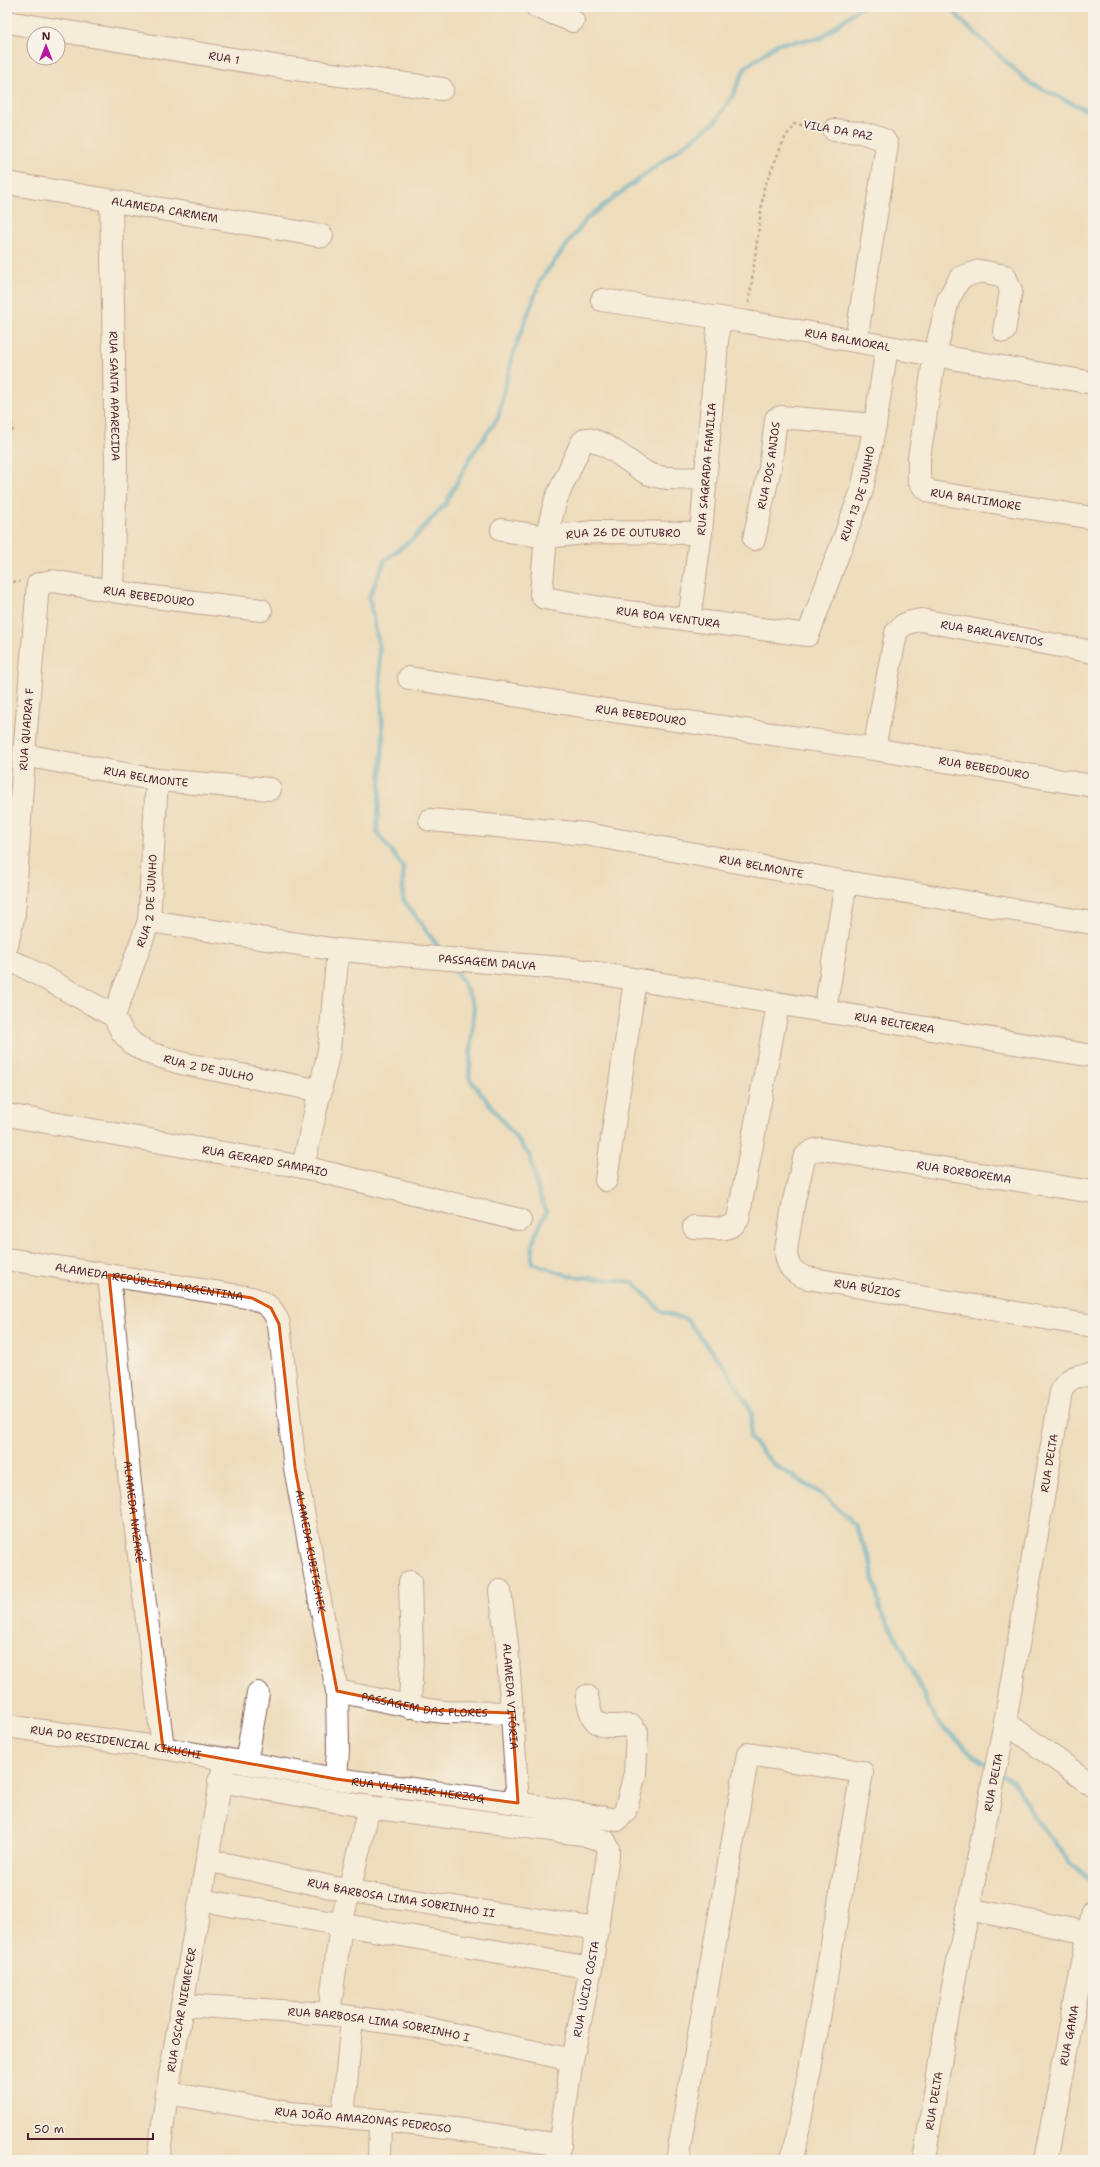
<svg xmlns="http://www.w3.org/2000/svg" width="1100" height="2167" viewBox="0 0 1100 2167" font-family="'Shantell Sans',sans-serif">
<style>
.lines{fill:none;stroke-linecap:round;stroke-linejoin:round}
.stream{stroke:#4aa7c9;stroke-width:5}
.minor-casing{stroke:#83625e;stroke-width:24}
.path{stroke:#83625e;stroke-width:2.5;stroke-dasharray:3 3;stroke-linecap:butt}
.minor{stroke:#fff;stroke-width:22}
.marked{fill:none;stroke:#d8530f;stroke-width:3;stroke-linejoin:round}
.labels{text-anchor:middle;stroke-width:3;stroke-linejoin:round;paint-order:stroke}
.street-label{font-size:11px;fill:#4a1f2b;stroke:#f7f3e8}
</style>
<rect width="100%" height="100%" fill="#f7f3e8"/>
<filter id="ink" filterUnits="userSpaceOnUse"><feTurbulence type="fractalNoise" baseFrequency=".025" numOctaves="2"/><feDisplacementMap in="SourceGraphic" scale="8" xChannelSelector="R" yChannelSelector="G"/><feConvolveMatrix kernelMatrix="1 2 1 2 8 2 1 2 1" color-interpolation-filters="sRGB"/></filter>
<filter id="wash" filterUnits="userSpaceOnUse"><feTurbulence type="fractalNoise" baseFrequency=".012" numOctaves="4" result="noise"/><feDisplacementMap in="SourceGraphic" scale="16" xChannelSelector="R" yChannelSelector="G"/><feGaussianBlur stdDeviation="0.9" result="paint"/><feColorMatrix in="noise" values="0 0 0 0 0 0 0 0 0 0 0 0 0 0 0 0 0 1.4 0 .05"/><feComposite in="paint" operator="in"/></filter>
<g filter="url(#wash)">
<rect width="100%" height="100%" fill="#eeddbc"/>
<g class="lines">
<path class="stream" d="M951,7l13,16 65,60 64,30
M442,952l-39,-53v-32l-26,-35 6,-90 -4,-96 -10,-48 16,-38 30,-23 31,-34 25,-47 27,-38 14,-61 29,-78 46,-61 128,-96 17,-25 13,-29 32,-24 44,-6 40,-31
M451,966l12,16 11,24 -5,72 61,78 7,31 9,25 -13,29 -1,22 37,13 64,6 29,30 24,7 41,51 25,43 -2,25 24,27 48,29 32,30 16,36 10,49 24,43 31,68 41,37 15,10
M1001,1774l14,9 19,35 38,46 21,17"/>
</g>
</g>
<g filter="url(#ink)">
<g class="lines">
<defs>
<g id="minor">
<path d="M537,7l36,14"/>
<path id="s1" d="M7,22l274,45 161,22"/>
<path d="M834,130l27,2 23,8 3,5 -31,196"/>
<path id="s2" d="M7,183l315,53"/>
<path id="s3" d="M111,202l5,265 -4,123"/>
<path id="s4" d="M602,300l145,22 346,61"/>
<path id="s5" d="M1004,331l7,-40 -6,-15 -25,-5 -20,7 -12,22 -13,54 -16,104v22l5,7 7,5 162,26"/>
<path id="s6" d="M705,478c-18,0 -44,3 -60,-6 -17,-10 -39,-31 -59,-33l-4,3 -26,57 -10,38 -5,57 3,4 69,12 195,25 54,-145 13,-65 12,-78"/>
<path id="s7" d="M502,530l44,7 48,-5 107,1"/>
<path id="s8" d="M754,539l16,-71 6,-49 5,-2 94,8"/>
<path id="s9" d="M689,620l12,-87 18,-215"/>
<path id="s10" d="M1093,652l-172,-32c-12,2 -18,3 -25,13l-22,116 219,37"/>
<path id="s11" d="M409,678l197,32 268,39"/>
<path id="s12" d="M24,755l133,25 113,9"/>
<path id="s13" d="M430,820l156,14 260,48 247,41"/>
<path id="s14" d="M149,921l189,29 235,19 520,87"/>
<path id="s15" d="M7,945l7,-31 10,-159 14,-171 14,-3 85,14 124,15"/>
<path d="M7,960l16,6 91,50"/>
<path d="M825,1011l21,-129"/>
<path id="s16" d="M114,1016l35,-95 8,-141"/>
<path id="s17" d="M114,1016l8,16 11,12 16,9 32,10 140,28"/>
<path id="s18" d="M7,1115l296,52 217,53"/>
<path d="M303,1167l26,-117 9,-100"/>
<path d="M606,1180l29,-200"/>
<path id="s19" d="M1093,1192l-272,-43c-8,1 -13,3 -17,10l-10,41 -8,50c0,16 7,23 21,28l286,48"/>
<path d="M694,1227c15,0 36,7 44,-8l40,-214"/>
<path id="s20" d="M7,1259l245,39c15,5 22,11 27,26l16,144 42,223 1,59 -2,29"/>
<path id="s21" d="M109,1275l21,208 33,265"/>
<path d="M410,1582l2,70 -2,55"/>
<path id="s22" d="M500,1591l7,53 11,159"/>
<path id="s23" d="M337,1691l91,19 17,2 67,1"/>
<path d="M1005,1722l88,64"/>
<path id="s24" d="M7,1726l156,22 173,31 182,24 99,17 8,-8 10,-39 2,-41 -5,-6c-7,-1 -13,0 -20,0 -20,1 -22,-13 -25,-30"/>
<path d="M246,1763l12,-70"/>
<path d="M219,1781l150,26 213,27 23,7 3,7v7l-17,113 -19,92 -15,100"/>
<path id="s25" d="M207,1860l142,31 249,38"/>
<path d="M201,1900l390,68"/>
<path d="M968,1909l121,24"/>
<path id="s26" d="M182,2005l147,9 87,12 156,34"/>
<path d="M329,2014l12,-89 28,-118"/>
<path id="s27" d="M167,2093l123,20 90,7 91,11 89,14"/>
<path d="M343,2118l9,-101"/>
<path id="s28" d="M158,2160l9,-67 56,-325"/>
<path d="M379,2160l1,-40"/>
<path d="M677,2160l71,-406 114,18 -52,298 -18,90"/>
<path id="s29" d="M924,2160l26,-158 55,-280 56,-330c7,-16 16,-17 32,-17"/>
<path id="s30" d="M1045,2160l48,-249"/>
</g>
</defs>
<use href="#minor" class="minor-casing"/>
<path class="path" d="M7,265v-2
M749,303l15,-115 20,-48 10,-16 23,3
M7,387l6,46
M7,581l13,1"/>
<use href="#minor" class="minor"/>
</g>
</g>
<path d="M0 0H1100V2167H0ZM109,1275l143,23 19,10 8,16 16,144 42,223 91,19 84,3 6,90 -182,-24 -173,-31 -33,-265z" fill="#eeddbc" fill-opacity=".55" fill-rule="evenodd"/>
<path class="marked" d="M109,1275l143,23 19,10 8,16 16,144 42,223 91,19 84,3 6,90 -182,-24 -173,-31 -33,-265z"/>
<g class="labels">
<g class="street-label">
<text dy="4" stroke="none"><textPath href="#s1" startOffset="220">RUA 1</textPath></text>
<text transform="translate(838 130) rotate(10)" y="4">VILA DA PAZ</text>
<text dy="4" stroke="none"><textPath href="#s2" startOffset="160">ALAMEDA CARMEM</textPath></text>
<text dy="4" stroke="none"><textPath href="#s4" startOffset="249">RUA BALMORAL</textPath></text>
<text dy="4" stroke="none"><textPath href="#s3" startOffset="194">RUA SANTA APARECIDA</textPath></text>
<text dy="4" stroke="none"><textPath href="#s8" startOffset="75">RUA DOS ANJOS</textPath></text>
<text dy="4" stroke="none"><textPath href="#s9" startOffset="152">RUA SAGRADA FAMILIA</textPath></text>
<text dy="4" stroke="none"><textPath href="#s6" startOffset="715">RUA 13 DE JUNHO</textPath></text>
<text dy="4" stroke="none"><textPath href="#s5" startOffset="374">RUA BALTIMORE</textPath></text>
<text dy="4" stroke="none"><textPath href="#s7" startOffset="122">RUA 26 DE OUTUBRO</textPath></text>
<text dy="4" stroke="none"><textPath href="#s15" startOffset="475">RUA BEBEDOURO</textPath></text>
<text dy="4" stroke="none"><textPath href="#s6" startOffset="424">RUA BOA VENTURA</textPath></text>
<text transform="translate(992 633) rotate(10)" y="4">RUA BARLAVENTOS</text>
<text dy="4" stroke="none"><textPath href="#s11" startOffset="235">RUA BEBEDOURO</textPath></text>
<text dy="4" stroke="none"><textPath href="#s15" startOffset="217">RUA QUADRA F</textPath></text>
<text dy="4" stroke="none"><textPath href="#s10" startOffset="434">RUA BEBEDOURO</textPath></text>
<text dy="4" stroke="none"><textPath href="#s12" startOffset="124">RUA BELMONTE</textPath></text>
<text dy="4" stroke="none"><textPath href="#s13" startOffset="335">RUA BELMONTE</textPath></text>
<text dy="4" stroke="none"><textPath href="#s16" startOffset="121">RUA 2 DE JUNHO</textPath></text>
<text dy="4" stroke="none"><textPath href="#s14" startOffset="341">PASSAGEM DALVA</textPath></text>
<text dy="4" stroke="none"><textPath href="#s14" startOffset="753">RUA BELTERRA</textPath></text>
<text dy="4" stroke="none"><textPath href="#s17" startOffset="114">RUA 2 DE JULHO</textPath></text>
<text dy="4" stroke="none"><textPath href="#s18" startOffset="262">RUA GERARD SAMPAIO</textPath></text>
<text transform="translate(964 1172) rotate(9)" y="4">RUA BORBOREMA</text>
<text dy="4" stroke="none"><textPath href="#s20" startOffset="144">ALAMEDA REPÚBLICA ARGENTINA</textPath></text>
<text dy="4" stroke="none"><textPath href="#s19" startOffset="488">RUA BÚZIOS</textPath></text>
<text dy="4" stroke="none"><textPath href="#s29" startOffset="708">RUA DELTA</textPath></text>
<text dy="4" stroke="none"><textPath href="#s21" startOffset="238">ALAMEDA NAZARÉ</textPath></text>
<text dy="4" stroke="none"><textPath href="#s20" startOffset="517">ALAMEDA KUBITSCHEK</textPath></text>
<text dy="4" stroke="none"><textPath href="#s22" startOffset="106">ALAMEDA VITÓRIA</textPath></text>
<text dy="4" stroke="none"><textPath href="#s23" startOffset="89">PASSAGEM DAS FLORES</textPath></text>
<text dy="4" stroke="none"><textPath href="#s24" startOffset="110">RUA DO RESIDENCIAL KIKUCHI</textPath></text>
<text dy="4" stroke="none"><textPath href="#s29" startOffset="384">RUA DELTA</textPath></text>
<text dy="4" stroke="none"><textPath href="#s24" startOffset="416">RUA VLADIMIR HERZOG</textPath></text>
<text dy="4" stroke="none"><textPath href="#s25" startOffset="198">RUA BARBOSA LIMA SOBRINHO II</textPath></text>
<text transform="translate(586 1989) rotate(-79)" y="4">RUA LÚCIO COSTA</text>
<text dy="4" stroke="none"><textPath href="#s28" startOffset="152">RUA OSCAR NIEMEYER</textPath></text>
<text dy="4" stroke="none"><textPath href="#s26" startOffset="198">RUA BARBOSA LIMA SOBRINHO I</textPath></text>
<text dy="4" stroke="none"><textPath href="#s30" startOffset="127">RUA GAMA</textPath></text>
<text dy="4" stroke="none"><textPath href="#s29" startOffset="60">RUA DELTA</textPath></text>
<text dy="4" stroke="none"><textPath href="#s27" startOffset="198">RUA JOÃO AMAZONAS PEDROSO</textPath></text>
</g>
</g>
<rect width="1100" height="2167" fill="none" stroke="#f7f3e8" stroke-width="24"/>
<g transform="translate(46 46)"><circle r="19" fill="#f7f3e8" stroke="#b29e9c"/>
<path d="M0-3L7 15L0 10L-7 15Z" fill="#b5179e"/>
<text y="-6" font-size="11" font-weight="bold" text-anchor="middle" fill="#4a1f2b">N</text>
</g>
<path d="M28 2133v6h125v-6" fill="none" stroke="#4a1f2b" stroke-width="2"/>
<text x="34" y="2133" font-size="12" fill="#4a1f2b" stroke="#f7f3e8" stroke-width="3" paint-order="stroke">50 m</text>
</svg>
